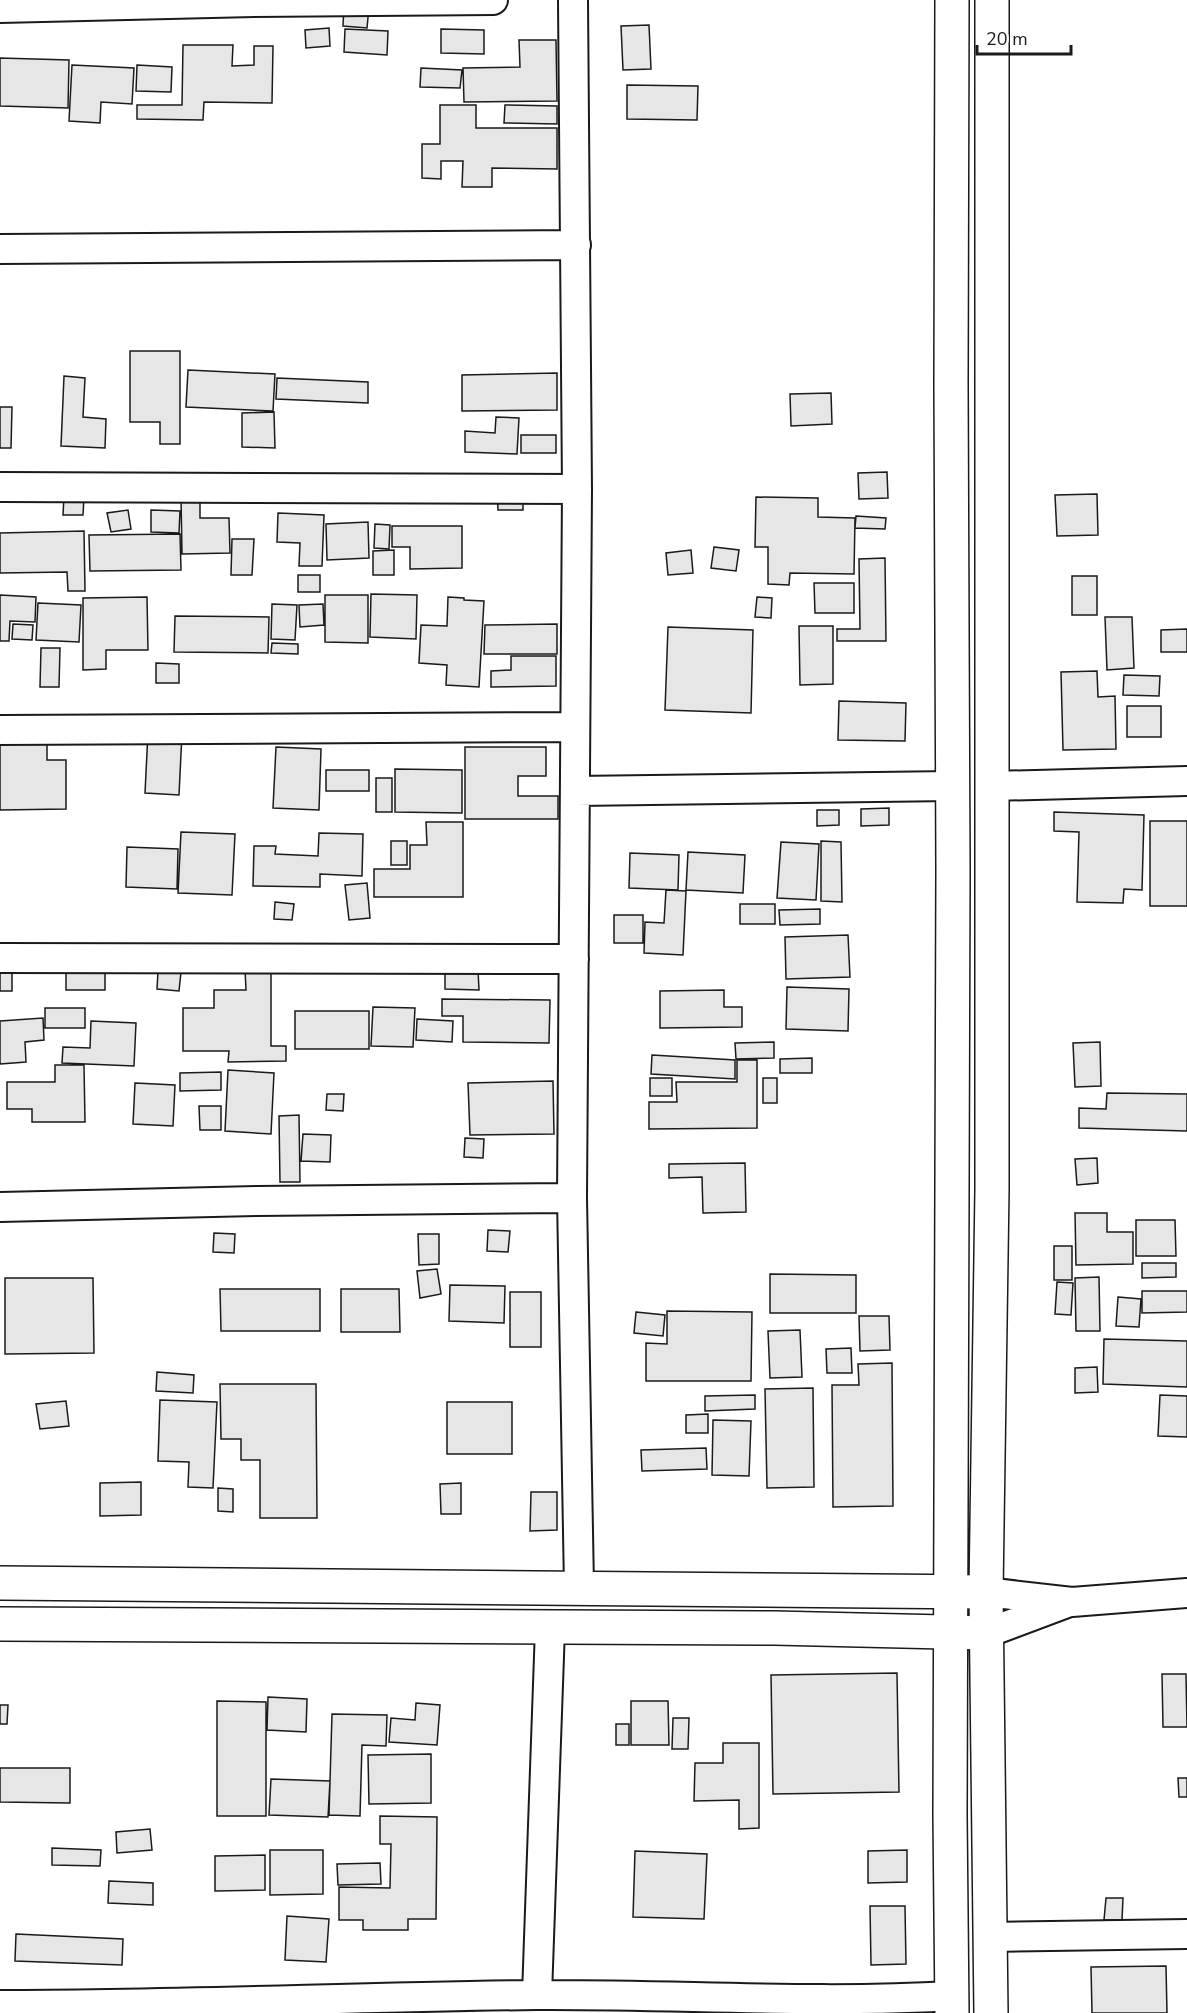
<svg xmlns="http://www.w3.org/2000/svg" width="1187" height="2013" viewBox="0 0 1187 2013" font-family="'Nunito Sans',sans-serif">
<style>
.building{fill:#e6e6e6;stroke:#1a1a1a;stroke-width:1.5}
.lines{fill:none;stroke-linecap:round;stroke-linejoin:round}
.minor-casing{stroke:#1a1a1a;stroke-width:32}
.tertiary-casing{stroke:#1a1a1a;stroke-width:36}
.primary-casing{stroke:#1a1a1a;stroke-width:36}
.minor{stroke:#fff;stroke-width:28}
.tertiary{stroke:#fff;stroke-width:33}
.primary{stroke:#fff;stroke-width:33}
</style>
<rect width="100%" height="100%" fill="#fff"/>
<path class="building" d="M344,5l25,2 -2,21 -24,-2z
M649,25l2,44 -28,1 -2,-44z
M329,28l1,18 -24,2 -1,-18z
M345,29l43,2 -1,24 -43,-3z
M441,29l43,1v24l-43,-1z
M519,40h37l1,61 -93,1 -1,-34 57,-1z
M183,45h50l-1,21 22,-1v-19h19l-1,57 -68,-1 -1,18 -66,-1v-14h45z
M0,58l69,2 -1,48 -68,-2z
M72,65l62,3 -2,36 -31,-2 -1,21 -31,-2z
M137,65l35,2 -1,25 -35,-1z
M421,68l41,2 -2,18 -40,-1z
M627,85l71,1 -1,34 -70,-1z
M440,105h36v23h81v41l-65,-1v19h-30l1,-26h-22v18l-19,-1v-34h18z
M505,105l52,1v18l-53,-1z
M130,351h50v93h-20v-22h-30z
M188,370l87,4 -2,37 -87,-4z
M557,373v37l-95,1v-36z
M64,376l21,2 -2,39 23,2 -1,29 -44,-2z
M277,378l91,4v21l-92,-4z
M831,393l1,31 -41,2 -1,-32z
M0,407h12l-1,41h-11z
M274,412l1,36 -33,-1v-34z
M496,417l23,1 -2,36 -52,-2v-21l30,2z
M521,435h35v18h-35z
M887,472l1,26 -29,1 -1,-26z
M523,483v27h-25l-1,-26z
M1097,494l1,41 -41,1 -2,-41z
M64,496l20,1 -1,18h-20z
M200,496v22h29l1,35 -48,1 -1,-57z
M756,497l62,1v19l37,1 -1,56 -64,-1 -1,12 -21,-1v-37h-13z
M128,510l3,19 -20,3 -4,-19z
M151,510l29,1 -1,22 -28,-1z
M278,513l46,2 -2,51h-23l1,-23 -23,-1z
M856,516l30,2 -1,11 -30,-1z
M368,522l1,36 -42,2 -1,-36z
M375,524l15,1 -1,24 -15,-1z
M392,526h70v42l-52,1v-22h-18z
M84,531l1,60h-17l-1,-19 -67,1v-40z
M180,534l1,36 -91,1 -1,-36z
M232,539h22l-2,36h-21z
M714,547l25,3 -3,21 -25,-3z
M394,550v25h-21v-24z
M691,550l2,23 -25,2 -2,-22z
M885,558l1,83h-49v-12h23l-1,-70z
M298,575h22v17h-22z
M1072,576h25v39h-25z
M814,583h40v30h-39z
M371,594l46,1 -1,44 -46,-2z
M0,595l36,2 -1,25 -25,-1 -1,20h-9z
M325,595h43v48l-43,-1z
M147,597l1,53h-42v19l-23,1v-72z
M448,597l16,1v2l20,1 -5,86 -33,-2 1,-20 -28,-2 2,-38 26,1z
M757,597l15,1 -1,20 -16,-1z
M38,603l43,2 -2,37 -43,-2z
M272,604l25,1 -2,35 -24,-1z
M323,604l1,21 -24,2 -1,-22z
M175,616l94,1 -1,36 -94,-1z
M1105,617h27l2,51 -27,2z
M13,624l20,1 -1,15 -20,-1z
M557,624v30h-73l1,-29z
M799,626h34v58l-33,1z
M668,627l85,3 -2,83 -86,-3z
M1187,629v23h-26v-22z
M272,643l26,1v10l-27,-1z
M41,648h19l-1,39h-19z
M511,656h45v30l-65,1v-16l20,-1z
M156,663l23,1v19h-23z
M1097,671l1,26 17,-1 1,53 -53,1 -2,-78z
M1124,675l36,1 -1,20 -36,-1z
M839,701l67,2 -1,38 -67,-1z
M1127,706h34v31h-34z
M148,732l34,1 -3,62 -34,-2z
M47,739v21h19v49l-66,1v-70z
M276,747l45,2 -2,61 -46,-2z
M465,747h81v29h-28v20h40v23h-93z
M395,769l67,1v43l-67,-1z
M326,770h43v21h-43z
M376,778h16v34h-16z
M889,808v17l-28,1v-17z
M817,810h22v15l-22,1z
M1054,812l90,3 -2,75 -18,-1 -1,14 -46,-1 2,-70 -25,-1z
M1150,821h37v85h-37z
M426,822h37v75h-89v-28h36v-24h17z
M181,832l54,2 -3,61 -54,-2z
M319,833l44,1 -1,42 -42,-2v13l-67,-1 1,-40h22l-1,8 43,2z
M391,841h16v24h-16z
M821,841l20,1 1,60 -21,-1z
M781,842l38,2 -3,56 -39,-2z
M127,847l51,2 -1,40 -51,-2z
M688,852l57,3 -2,38 -57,-3z
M630,853l49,2 -1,35 -49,-2z
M367,883l3,35 -21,2 -4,-35z
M666,890l20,1 -3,64 -39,-2 1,-31 19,1z
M275,902l19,2 -2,16 -18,-1z
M740,904h35v20h-35z
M820,909v15l-40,1 -1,-15z
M614,915h29v28h-29z
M848,935l2,42 -64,2 -1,-42z
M0,966h12v25h-12z
M245,969h26v77h15v15l-58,1 1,-11h-46v-43h31v-18h32z
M105,970v20h-39v-19z
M445,970h33l1,20 -34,-1z
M158,971l23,1 -2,19 -22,-2z
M787,987l62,2 -1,42 -62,-2z
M724,990v17h18v20l-82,1v-37z
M442,999l108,1 -1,43 -86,-1v-26h-21z
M373,1007l42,1 -2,39 -42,-1z
M45,1008h40v20h-40z
M295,1011h74v38h-74z
M43,1018l1,22 -19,2 1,20 -26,2v-43z
M417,1019l36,2 -1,21 -36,-2z
M91,1021l45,2 -2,43 -72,-3 1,-16 27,1z
M774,1042v16l-38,1 -1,-16z
M1100,1042l1,44 -26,1 -2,-44z
M652,1055l83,5v19l-84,-5z
M812,1058v15h-32v-14z
M737,1060h20v68l-108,1v-27h28l-1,-20h61z
M55,1065h29l1,57h-53v-13h-25v-27h48z
M228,1070l46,3 -3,61 -46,-3z
M221,1072v18l-41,1v-18z
M650,1078h22v18h-22z
M763,1078h14v25h-14z
M553,1081l1,53 -84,1 -2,-52z
M135,1083l40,2 -2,41 -40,-2z
M1107,1093l80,1v37l-108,-3v-20l27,1z
M327,1094h17l-1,17 -17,-1z
M199,1106h22v24h-21z
M299,1115l1,67h-20l-1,-66z
M303,1134l28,1 -1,27 -29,-1z
M465,1138l19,1 -1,19 -19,-1z
M1097,1158l1,25 -21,2 -2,-26z
M745,1163l1,49 -43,1 -1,-36 -33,1v-14z
M1075,1213h32v19h26v32l-57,1z
M1136,1220h39l1,36h-40z
M488,1230l22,1 -2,21 -21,-1z
M214,1233l21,1 -1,19 -21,-1z
M418,1234h21v30l-20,1z
M1054,1246h18v34h-18z
M1142,1263h34v14l-34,1z
M437,1269l4,25 -21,4 -3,-27z
M770,1274l86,1v38h-86z
M1099,1277l1,54h-24l-1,-53z
M5,1278h88l1,75 -89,1z
M1057,1282l16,1 -2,32 -16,-1z
M450,1285l55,1 -1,37 -55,-2z
M220,1289h100v42h-99z
M341,1289h58l1,43h-59z
M1142,1291h45v21l-45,1z
M510,1292h31v55h-31z
M1118,1297l23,2 -2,28 -23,-1z
M667,1311l85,1 -1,69h-105v-38l21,1z
M636,1312l29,3 -2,21 -29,-3z
M859,1316h30l1,34 -30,1z
M800,1330l2,47 -32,1 -2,-47z
M1104,1339l83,2v46l-84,-3z
M851,1348l1,25h-25l-1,-24z
M892,1363l1,143 -60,1 -1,-122h27l-1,-21z
M1097,1367l1,25 -23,1v-25z
M157,1372l37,3 -1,18 -37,-2z
M220,1384h96l1,134h-57v-58h-19v-21h-20z
M813,1388l1,99 -47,1 -2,-99z
M755,1395v14l-50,2v-15z
M1160,1395l27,1v41l-29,-1z
M160,1400l57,2 -4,86 -25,-1 1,-25 -31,-1z
M66,1401l3,25 -29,3 -4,-25z
M447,1402h65v52h-65z
M708,1414v19h-22v-18z
M713,1420l38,1 -2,55 -37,-1z
M706,1448l1,21 -65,2 -1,-21z
M141,1482v33l-41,1v-33z
M461,1483v31h-20l-1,-30z
M218,1488l15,1v23l-15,-1z
M531,1492h26v38l-27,1z
M897,1673l2,119 -126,2 -2,-119z
M1162,1674h24l1,53h-24z
M268,1697l39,2 -1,33 -39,-2z
M217,1701l49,1v114h-49z
M631,1701h37l1,44h-38z
M416,1703l24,2 -3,40 -48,-3 2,-24 24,2z
M0,1705h8l-1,19h-7z
M332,1714l55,1 -1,31 -24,-1 -2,71 -31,-1z
M673,1718h16l-1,31h-16z
M616,1724h13v21h-13z
M723,1743h36v85l-20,1v-29l-45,1 1,-38h28z
M431,1754v49l-62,1 -1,-49z
M0,1768h70v35l-70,-1z
M1178,1778h9v19h-8z
M271,1779l59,2 -2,36 -59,-2z
M380,1816l57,1 -1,102h-28v11h-45v-10h-24v-33l51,1 1,-44h-11z
M150,1829l2,21 -35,3 -1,-21z
M52,1848l49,2 -1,16 -48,-1z
M270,1850h53v44l-53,1z
M907,1850v32l-39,1v-32z
M635,1851l72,3 -3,65 -71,-2z
M265,1855v35l-50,1v-35z
M380,1863l1,21 -43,1 -1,-21z
M109,1881l44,2v22l-45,-2z
M1106,1898h17l-1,22h-18z
M870,1906h35l1,58 -35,1z
M287,1916l42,3 -3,43 -41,-2z
M16,1934l107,5 -1,26 -107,-4z
M1166,1966l1,47h-75l-1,-46z"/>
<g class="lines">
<defs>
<path id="minor" d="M573,0l4,489 -5,709 7,389
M0,8l254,-6 239,-2
M0,249l576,-4
M0,487l577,2
M0,730l575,-3
M992,786l195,-5
M576,791l376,-5
M0,958l574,1
M0,1207l257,-6 315,-3
M986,1592l86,10 115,-9
M987,1633l80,-30
M990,1937l197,-3
M537,1995l13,-367
M0,2005c179,0 357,-8 536,-10 139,-1 277,9 416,1"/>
<path id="tertiary" d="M0,1583l986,9
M0,1624l774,4 213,5"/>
<path id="primary" d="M952,0l-1,384 2,486 -3,945 2,198
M991,2013l-5,-421 6,-403v-1189"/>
</defs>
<use href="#minor" class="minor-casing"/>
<use href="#tertiary" class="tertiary-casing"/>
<use href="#primary" class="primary-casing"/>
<use href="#minor" class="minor"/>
<use href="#tertiary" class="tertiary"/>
<use href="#primary" class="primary"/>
</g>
<path d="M977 45v9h94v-9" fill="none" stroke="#1a1a1a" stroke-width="3"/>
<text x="986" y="45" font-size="18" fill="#1a1a1a" stroke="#ffffff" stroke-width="4.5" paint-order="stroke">20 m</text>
</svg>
